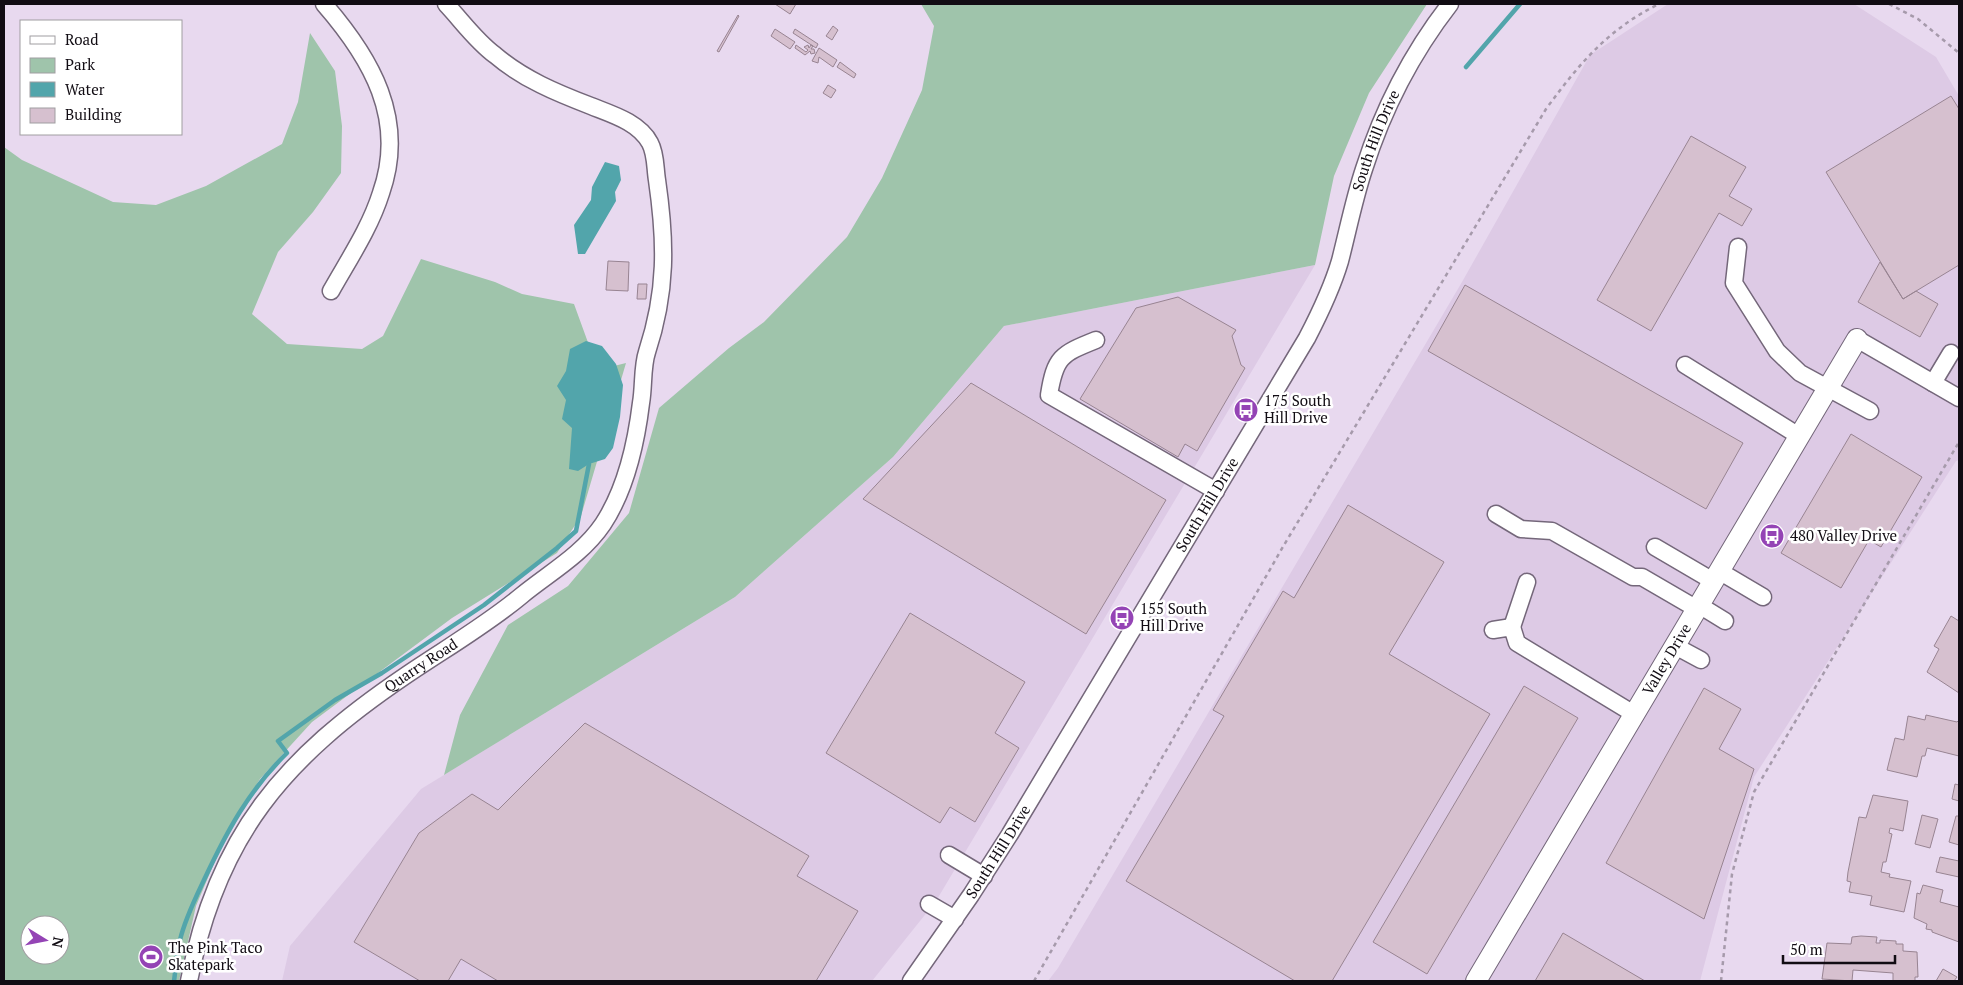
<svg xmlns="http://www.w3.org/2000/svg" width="1963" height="985" viewBox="0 0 1963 985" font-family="'PT Serif',serif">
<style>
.built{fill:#ddcae5}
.green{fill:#9fc4ab;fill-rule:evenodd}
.water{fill:#52a5ab}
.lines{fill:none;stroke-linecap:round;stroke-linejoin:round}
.stream{stroke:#52a5ab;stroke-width:4.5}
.building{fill:#d6c0cf;stroke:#988492}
.minor-casing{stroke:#74677a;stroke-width:19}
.major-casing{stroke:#74677a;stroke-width:22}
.path{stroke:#a69aab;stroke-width:2.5;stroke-dasharray:4 4;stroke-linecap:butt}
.minor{stroke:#fff;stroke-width:16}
.major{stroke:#fff;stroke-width:20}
.labels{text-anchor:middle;stroke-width:5;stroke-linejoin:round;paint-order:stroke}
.street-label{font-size:15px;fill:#110c13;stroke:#fff}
.poi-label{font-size:15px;fill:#110c13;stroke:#fff;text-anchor:start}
</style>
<rect width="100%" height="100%" fill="#e8d9ef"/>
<path class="built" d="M1668,4h186l82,53 23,39v364l-3,1 -202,316 -54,204h-652l10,-13 404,-686 128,-227z
M1315,265l-379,636 -64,80h-590l8,-35 131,-157 314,-192 158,-140 111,-131z"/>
<path class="green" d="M921,4h506l-58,89 -35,83 -19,89 -311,61 -111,131 -158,140 -291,178 16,-60 48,-90 60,-39 61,-73 30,-105 70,-60 35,-26 83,-85 35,-59 40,-88 12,-64z
M310,33l25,38 7,55 -1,47 -28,39 -35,40 -26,62 35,30 75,5 21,-13 38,-77 74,23 27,12 52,10 24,66 28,-7 -45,153 -24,37 -105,65 -140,104 -52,57 -31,49 -33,78 -17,75h-175v-834l18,13 91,42 43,3 50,-19 76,-42 16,-42zM30,925h30v30h-30z"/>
<path class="water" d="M605,162l14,4 2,14 -6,12 1,9 -31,53h-7l-4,-29 17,-25 1,-13z
M586,341l16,5 14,18 7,21 -3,32 -7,31 -8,11 -16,5 -11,7 -9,-2 3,-41 -10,-9 4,-19 -9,-14 9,-15 4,-22z"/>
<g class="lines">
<path class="stream" d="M1466,67l54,-63
M174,981c2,-13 2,-28 6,-41 5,-21 15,-41 24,-60 23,-49 45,-90 83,-127l-9,-12 57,-41 47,-27 102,-68 73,-57 19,-17 13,-67"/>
</g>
<path class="building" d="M775,4h21l-6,10z
M738,15l1,1 -20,36 -2,-1z
M833,26l5,4 -6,10 -6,-4z
M775,29l20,13 -5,7 -19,-13z
M795,29l23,15 -2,4 -23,-15z
M796,45l10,7 2,-2 -4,-3 4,-2 1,3 2,-3 2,1 -2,3h3l1,4 -4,1 -1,-3 -5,4 -10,-7z
M819,48l18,12 -4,7 -14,-10 -1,6 -6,-2z
M840,62l16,12 -2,4 -17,-11z
M828,85l8,5 -5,8 -8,-5z
M1951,96l8,13v156l-56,34 -77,-127z
M1691,136l55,31 -17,29 23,13 -10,17 -23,-13 -68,118 -54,-31z
M608,261l21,1 -1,29 -22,-1z
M1880,262l23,37 13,-8 22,13 -18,33 -62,-35z
M638,284h9l-1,15h-9z
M1465,285l278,158 -37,66 -278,-158z
M1178,297l58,33 -4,6 9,29 4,3 -48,83 -12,-7 -7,13 -98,-58 56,-91z
M971,383l195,117 -80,134 -223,-135z
M1851,434l71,43 -41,70 -12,-7 -28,48 -60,-35z
M1348,505l96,57 -55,92 101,60 -158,267h-37l-169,-100 98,-165 -11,-6 70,-119 11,7z
M910,613l115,69 -30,51 24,15 -44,74 -25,-15 -10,16 -114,-70z
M1951,616l8,5v72l-32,-21 12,-23 -5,-3z
M1524,686l54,32 -151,256 -54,-32z
M1704,688l37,21 -22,40 35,20 -50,150 -98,-56z
M1926,715l31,7 2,-2v36l-32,-8 -2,8h-3l-5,21 -30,-7 8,-32 9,2 4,-24 17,4z
M585,723l224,133 -12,20 61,35 -42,70h-318l-37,-22 -13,22h-28l-66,-39 65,-109 53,-39 26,16z
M1955,784l4,1v16l-7,-2z
M1873,795l35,6 -5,30 -13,-3 -1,5 3,1 -6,28h-3l-2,10 9,2 -1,3 22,4 -7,31 -34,-7 2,-9 -23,-4 2,-10 -4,-1 1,-9 11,-55 7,1z
M1922,815l16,4 -8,29 -15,-4z
M1956,816h3v29l-10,-3z
M1940,857l19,4v16l-23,-5z
M1923,885l20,5 -3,12 19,5v35l-27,-10v-2l-6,-1 1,-5 -13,-6 3,-25 3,1z
M1563,933l82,48h-110z
M1861,936l16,1 -1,6h4v-3l16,1v3h7v7l14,1 1,25h-3v4h-22v-8l-40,-3 -1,11 -30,-2 5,-36 24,1 1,-7z
M1943,969l14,8 -3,4h-18z"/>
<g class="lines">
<defs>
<g id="minor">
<path d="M324,4c47,54 83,115 57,189 -11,35 -32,66 -50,98"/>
<path d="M1738,247l-4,36 43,68 23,22 70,38"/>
<path d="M1857,339l102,59"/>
<path d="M1096,340c-35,14 -41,17 -47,55l167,96"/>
<path d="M1685,365l114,71"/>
<path d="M1933,383l18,-30"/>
<path d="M1496,514l25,15 31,2 81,46h9l55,32"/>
<path d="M1655,547l58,34"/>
<path d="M1719,571l44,26"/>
<path d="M1699,605l26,16"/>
<path d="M1512,627l15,-45"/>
<path d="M1493,630l19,-3 5,16 117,71"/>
<path d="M1675,646l26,14"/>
<path d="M949,855l35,21"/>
<path d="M929,904l26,15"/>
<path id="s1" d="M189,981c28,-146 95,-223 216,-305 38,-26 80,-50 116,-80 28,-23 61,-41 82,-72 23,-35 33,-80 38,-121 3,-17 1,-36 6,-51 20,-61 19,-110 10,-172 -2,-12 -1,-26 -7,-37 -11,-21 -39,-29 -59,-37 -34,-13 -68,-27 -96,-51 -19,-14 -33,-34 -49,-51"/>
<path id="s2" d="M911,981l60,-86 39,-61 297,-496c13,-25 25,-50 33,-77 8,-31 14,-62 24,-92 19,-60 48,-116 86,-165"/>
</g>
<g id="major">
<path id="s3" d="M1476,981l381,-642"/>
</g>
</defs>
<use href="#minor" class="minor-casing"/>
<use href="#major" class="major-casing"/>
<path class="path" d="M1889,4l29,15 41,34
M1034,981l250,-436 262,-436c33,-45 62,-80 113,-105
M1721,981l11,-107 22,-82 205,-350"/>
<use href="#minor" class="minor"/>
<use href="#major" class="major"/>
</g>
<defs>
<symbol id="bus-disc" viewBox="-11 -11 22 22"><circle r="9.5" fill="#9444b5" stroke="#fff"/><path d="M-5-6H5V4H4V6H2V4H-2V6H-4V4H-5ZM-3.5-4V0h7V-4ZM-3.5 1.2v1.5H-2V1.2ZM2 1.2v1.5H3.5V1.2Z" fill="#fff"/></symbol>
<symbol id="stadium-disc" viewBox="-11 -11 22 22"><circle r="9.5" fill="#9444b5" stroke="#fff"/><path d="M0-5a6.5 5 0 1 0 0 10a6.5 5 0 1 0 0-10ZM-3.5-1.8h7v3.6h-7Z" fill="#fff"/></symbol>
</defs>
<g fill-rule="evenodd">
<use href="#bus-disc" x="1232" y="396" width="28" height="28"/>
<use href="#bus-disc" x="1758" y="522" width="28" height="28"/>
<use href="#bus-disc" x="1108" y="604" width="28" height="28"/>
<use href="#stadium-disc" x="137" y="943" width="28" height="28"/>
</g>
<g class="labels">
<g class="street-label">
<text dy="5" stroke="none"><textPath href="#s2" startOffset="965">South Hill Drive</textPath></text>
<text dy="5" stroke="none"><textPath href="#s2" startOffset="561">South Hill Drive</textPath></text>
<text dy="5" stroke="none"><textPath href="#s3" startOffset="374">Valley Drive</textPath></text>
<text dy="5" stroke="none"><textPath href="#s1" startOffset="405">Quarry Road</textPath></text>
<text dy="5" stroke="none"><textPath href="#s2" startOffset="156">South Hill Drive</textPath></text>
</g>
<g class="poi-label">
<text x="1264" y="406">175 South<tspan x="1264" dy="17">Hill Drive</tspan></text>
<text x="1790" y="541">480 Valley Drive</text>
<text x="1140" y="614">155 South<tspan x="1140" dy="17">Hill Drive</tspan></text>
<text x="168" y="953">The Pink Taco<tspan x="168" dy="17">Skatepark</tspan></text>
</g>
</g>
<rect width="1963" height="985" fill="none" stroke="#110c13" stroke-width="10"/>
<rect x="20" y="20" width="162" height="115" fill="#ffffff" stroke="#a09ea1"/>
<rect x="30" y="36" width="25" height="8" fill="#ffffff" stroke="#a09ea1"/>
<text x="65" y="45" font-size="15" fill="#110c13">Road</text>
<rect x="30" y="58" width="25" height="15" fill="#9fc4ab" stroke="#a09ea1"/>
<text x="65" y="70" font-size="15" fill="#110c13">Park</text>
<rect x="30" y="82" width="25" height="15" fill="#52a5ab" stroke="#a09ea1"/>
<text x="65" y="95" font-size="15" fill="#110c13">Water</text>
<rect x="30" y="108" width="25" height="15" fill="#d6c0cf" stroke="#a09ea1"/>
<text x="65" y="120" font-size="15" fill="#110c13">Building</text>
<g transform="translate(45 940) rotate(100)"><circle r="24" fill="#ffffff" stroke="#a09ea1"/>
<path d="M0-4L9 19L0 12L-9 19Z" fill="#9444b5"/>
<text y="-8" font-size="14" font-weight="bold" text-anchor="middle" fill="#110c13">N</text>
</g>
<path d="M1783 955v8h112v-8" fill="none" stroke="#110c13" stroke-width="2.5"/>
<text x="1790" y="955" font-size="15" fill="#110c13" stroke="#ffffff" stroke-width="4" paint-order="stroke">50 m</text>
</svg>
